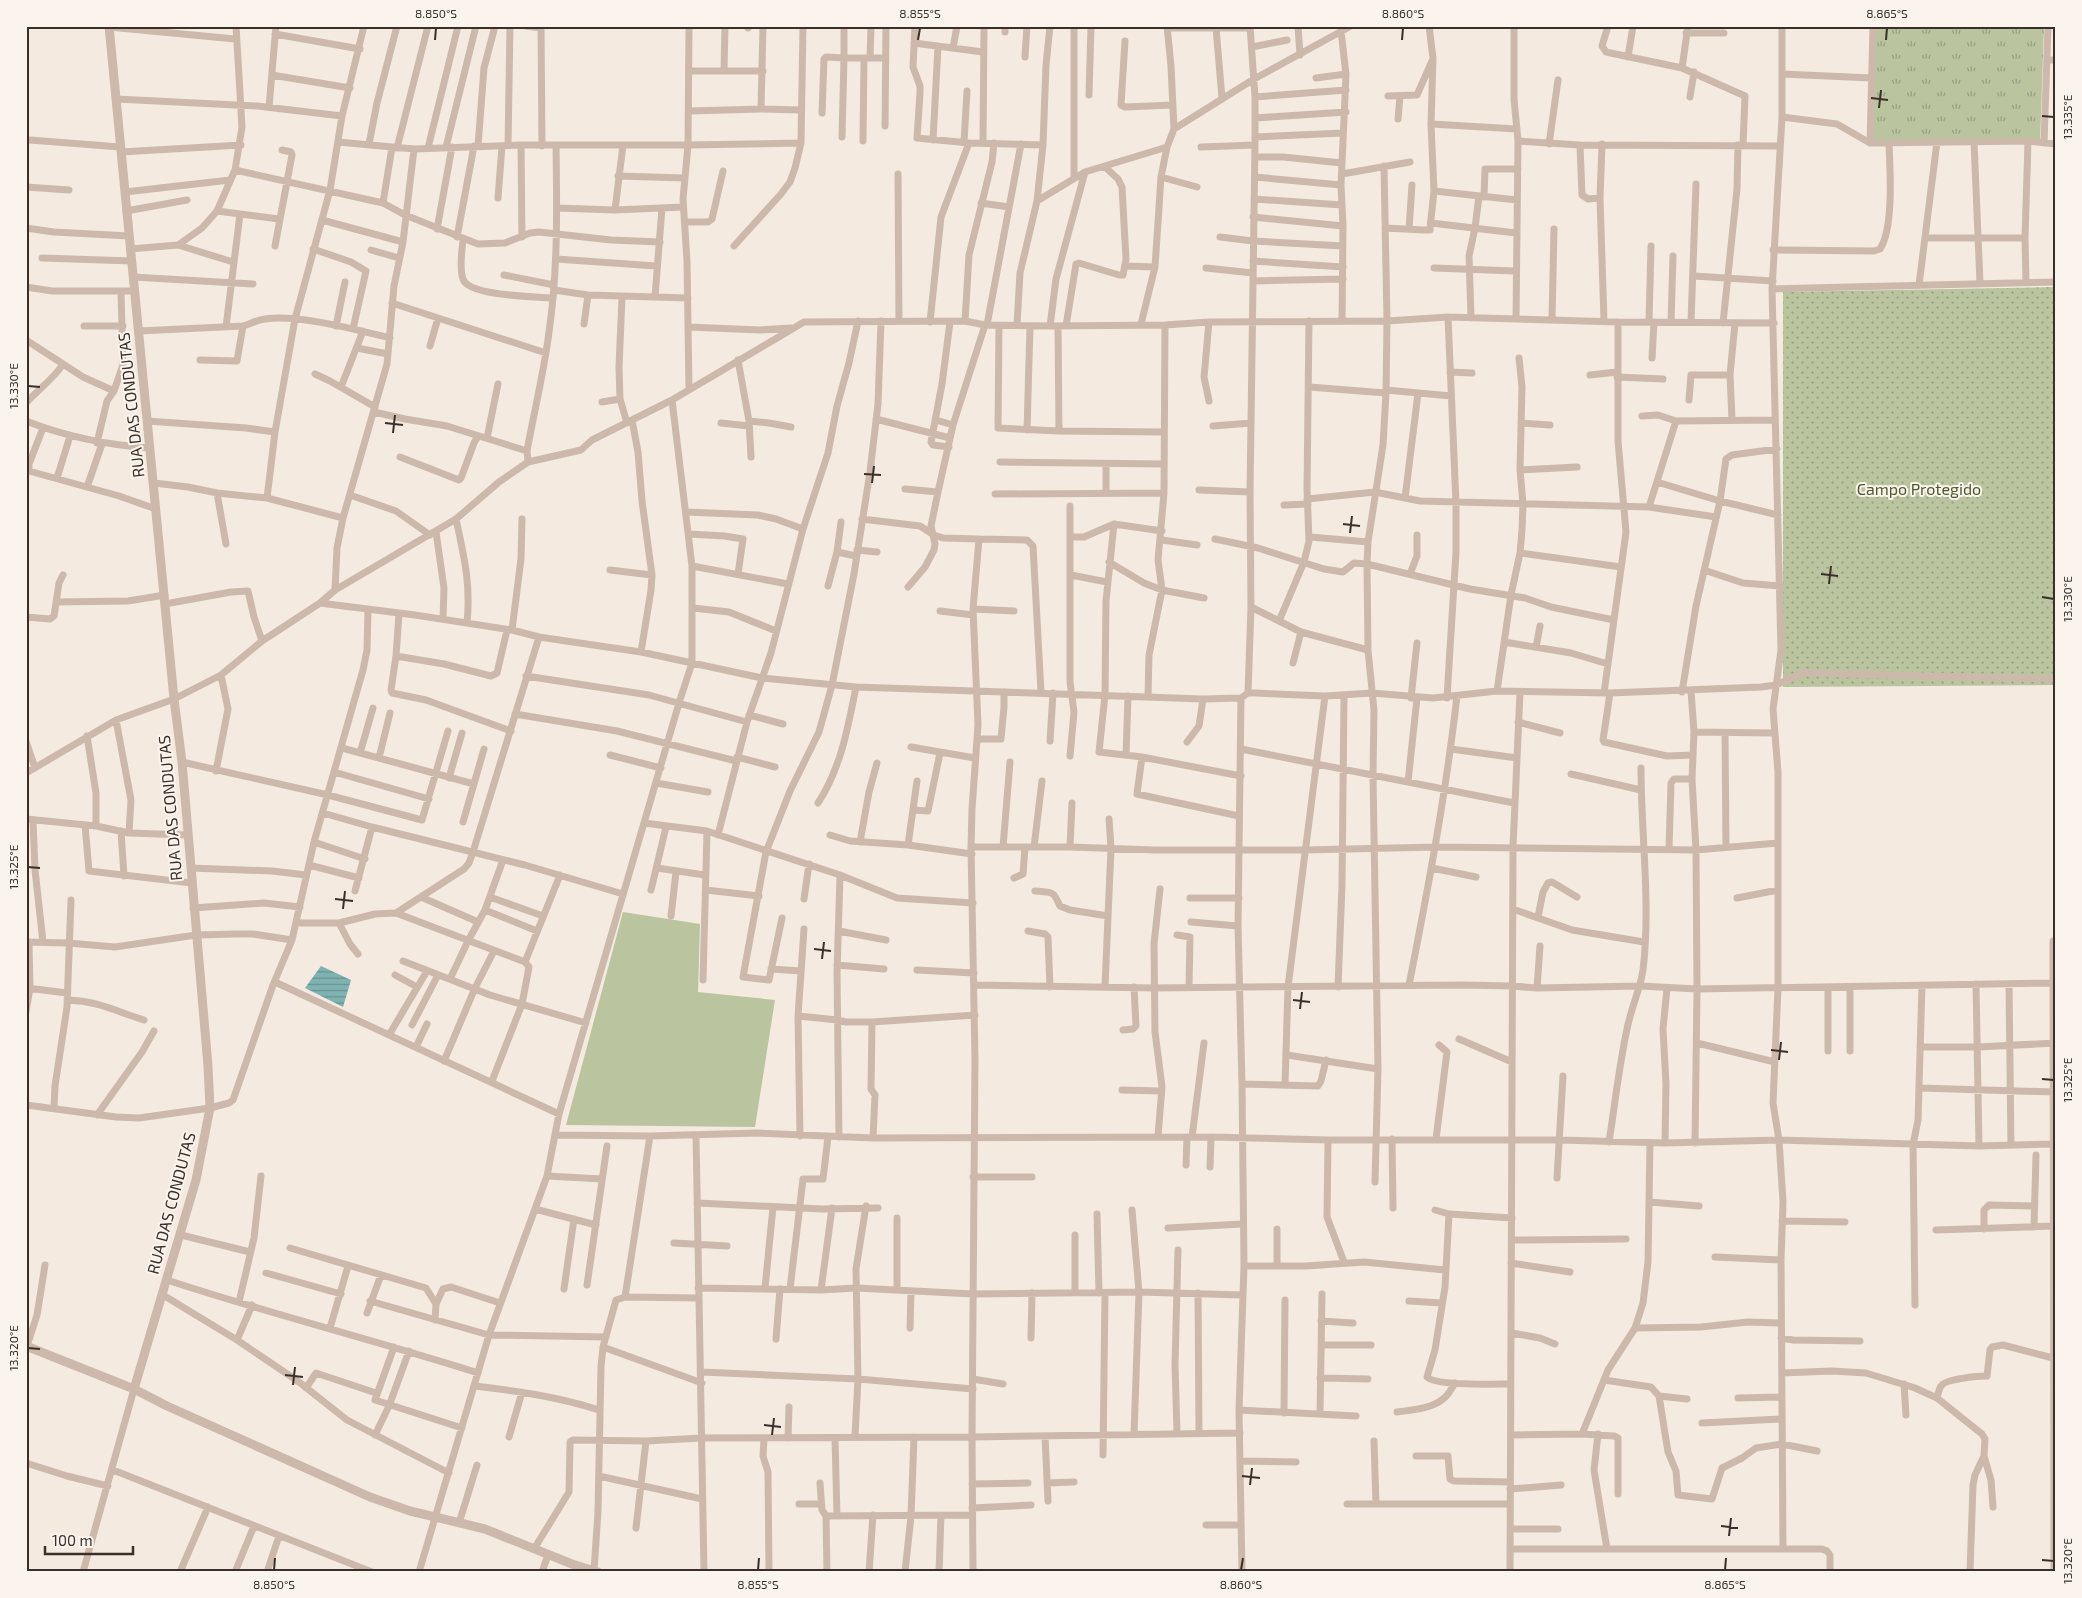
<svg xmlns="http://www.w3.org/2000/svg" width="2082" height="1598" viewBox="0 0 2082 1598" font-family="'Exo 2',sans-serif">
<style>
.grass{fill:url(#grass-tufts)}
.park{fill:url(#park-dots)}
.pitch{fill:#bac49f}
.water{fill:url(#water-rules)}
.lines{fill:none;stroke-linecap:round;stroke-linejoin:round}
.minor{stroke:#cdb9ab;stroke-width:7}
.tertiary{stroke:#cdb9ab;stroke-width:9}
.ticks{fill:none;stroke:#3b2f2a;stroke-width:2}
.labels{text-anchor:middle;stroke-width:4;stroke-linejoin:round;paint-order:stroke}
.street-label{font-size:16px;fill:#3b2f2a;stroke:#fbf4ed}
.park-label{font-size:16px;fill:#4c5a2d;stroke:#fbf4ed}
.neatline{fill:none;stroke:#3b2f2a;stroke-width:2}
.ticks-label{font-size:12px;text-anchor:middle;fill:#3b2f2a}
</style>
<defs>
<pattern id="grass-tufts" width="24" height="20" patternUnits="userSpaceOnUse" patternTransform="scale(1.25)"><rect width="24" height="20" fill="#bac49f"/><path d="M3 7l-1-3M5 7V3M7 7l1-3M15 17l-1-3M17 17v-4M19 17l1-3" fill="none" stroke="#98a082"/></pattern>
<pattern id="park-dots" width="8" height="8" patternUnits="userSpaceOnUse" patternTransform="scale(1.25)"><rect width="8" height="8" fill="#bac49f"/><path d="M2 2h.1M6 6h.1" fill="none" stroke="#98a082" stroke-width="1.8" stroke-linecap="round"/></pattern>
<pattern id="water-rules" width="6" height="5" patternUnits="userSpaceOnUse" patternTransform="scale(1.25)"><rect width="6" height="5" fill="#7eb3b2"/><path d="M0 2.5h6" fill="none" stroke="#689291"/></pattern>
</defs>
<rect width="100%" height="100%" fill="#f4eae0"/>
<path class="grass" d="M1871,26h173l-4,117 -171,-3z"/>
<path class="park" d="M2056,287v398l-273,2v-395z"/>
<path class="pitch" d="M623,912l77,12 -2,68 77,8 -20,127 -189,-2z"/>
<path class="water" d="M321,966l30,14 -8,27 -38,-19z"/>
<g class="lines">
<path class="minor" d="M526,26l15,2
M541,26l1,120
M689,26l-1,119 -5,54 4,62 2,128
M844,26v32h41
M915,26l-2,41 7,19v7l-3,45 52,5 74,2
M1298,26l2,29
M1514,26v73l4,42 -2,178
M1608,26l-6,20 4,6 76,16 63,28 -2,49
M1782,26v91l-10,172 9,361 -8,59 5,63v216l-5,115 6,37 4,62 -2,58 2,289
M109,27l126,12
M748,28v-2
M1167,28h83
M1216,28l6,70
M1341,31l5,43 -5,111 2,41 -1,95
M1005,32v-6
M1686,33h38
M275,34l85,15
M1125,41l-4,64 4,2 48,-2
M914,43l69,9
M1252,47l35,-7
M953,48l4,-22
M1025,57l2,-31
M1628,57l5,-31
M870,58l1,-32
M2048,60h8
M1682,68l6,-42
M689,71h74
M724,71l1,-45
M1782,74l90,4
M272,75l78,13
M1316,78l30,-4
M1089,95l2,-69
M1388,96l29,-1 15,-34
M1255,97l91,-7
M1690,97l4,-25
M116,99l141,7 85,10
M269,107l7,-81
M761,109l2,-83
M689,111l72,-2 40,1
M822,113l2,-54 2,-2 18,1 -2,79
M1782,117l55,7 33,19 158,-2 28,3
M1255,118l91,-6
M1398,119l2,-23
M1431,124l86,5
M885,126l1,-100
M1174,129l80,-50 97,-53
M1255,137l88,-4
M30,140l90,7
M933,140l5,-94
M863,141l1,-83
M1518,141l62,4 200,1
M338,142l76,7 107,-4h167l113,-2
M964,142l3,-51
M1974,142l6,141
M983,143l1,-117
M1870,143l3,-117
M2044,143l4,-117
M369,144l8,-41 20,-77
M1549,144l9,-64
M1602,144l-2,54 4,123
M508,145l2,-119
M521,145l1,92
M1580,145l2,50 6,4 12,-1
M478,146l6,-78 11,-42
M446,147l30,-121
M1201,147l54,-2
M397,148l31,-122
M428,148l30,-122
M121,152l120,-7
M1255,157h28l59,6
M235,170l148,33 22,12 73,29 27,-1 25,-10 9,-1 72,8 49,2
M898,174l1,147
M1342,174l68,-12
M618,176l66,2
M1074,177v-151
M1161,177l36,10
M1255,177l86,8
M26,187l43,3
M1434,191l83,9
M125,192l105,-12
M1484,197l1,-28h33
M498,198l4,-52
M1254,199l88,6
M1037,201l6,-56 3,-80 4,-39
M383,203l9,-56
M981,203l28,4
M557,208l58,2 68,-3
M615,210l8,-65
M126,211l61,-11
M217,211l62,8
M1253,217l90,9
M322,220l81,22
M686,222h22l4,-3 11,-48
M1431,223l85,10
M26,228l28,4 75,4
M1385,228l39,2h6v-2l4,-37 -3,-67 2,-66 -4,-32
M437,229l15,-82
M1409,229l3,-44
M457,237l17,-91
M1220,237l33,4 90,5
M1925,238h100
M463,240c-1,11 -4,28 0,39 5,17 74,18 90,19
M178,245l55,17
M275,246l17,-91 -1,-3 -9,-2
M734,246l47,-52 9,-12 5,-14 6,-25 2,-117
M130,249l48,-4 24,-17 15,-17 18,-41 7,-43 -6,-101
M313,249l38,13 15,9 -13,58
M371,250l28,8
M1773,250l101,1 6,-2c14,-21 10,-80 9,-106
M42,258l90,3
M556,259l100,7
M1253,261l90,6
M1125,266l30,1
M1206,268l47,5
M1434,268l81,3
M504,275l50,10
M1694,276l79,5
M133,277l120,7
M1253,281l90,-2
M2026,282l-1,-44 3,-97
M1919,285l18,-143
M26,287l26,4h82
M1772,289l284,-7
M554,290l34,5 100,3
M622,297l-3,70 1,32 7,24
M655,297l7,-89
M392,303l154,50
M1471,318l-2,-62 6,-28 4,-32
M1552,320l2,-91
M965,321l4,-66 23,-93 2,-19
M930,322l11,-105 28,-74
M1649,322l2,-76
M1671,322l2,-66
M1691,322l5,-138
M1723,323l14,-134 1,-44
M584,324l4,-29
M1141,324l14,-57 6,-90 6,-30 7,-18 -3,-63 -4,-40
M987,325l34,-181
M1017,325l3,-52 17,-72 48,-29 82,-25
M84,326h39
M336,326l9,-44
M999,326l-1,102 61,3 105,1
M1050,326l6,-47 29,-107
M1058,326l1,105
M1066,326l10,-62 3,-1 40,12h4l3,-16 -4,-72 -4,-8 -13,-12
M226,327l14,-113
M688,327l72,3 31,-2
M139,331l104,-5c7,-2 14,-6 22,-7 33,-5 92,11 125,19
M26,340l57,37 31,14 -7,10 -10,42
M430,346l8,-28
M357,348l31,6
M1652,358l2,-36
M200,360l37,1 6,-35
M738,360l11,61 2,36
M1450,372l22,1
M315,374l15,7 45,26
M1590,375l27,-3
M1617,377l46,2
M341,387l22,-56
M1309,387l77,6
M1386,390l65,6
M114,391l9,-26 -2,-73
M1689,400l2,-25h39
M1209,401l-5,-24 5,-55
M602,402l18,-3
M26,403c12,-14 27,-23 37,-39
M374,412l31,7 42,7 80,25
M1642,416l16,-1 18,6 99,-1
M876,419l74,19
M632,420l6,32 4,49 10,74 -1,15 -10,62
M936,420l17,5
M1732,420l-2,-45 5,-52
M26,421c41,16 81,24 124,27
M147,421l99,7 29,4
M749,421l20,2 22,4
M721,423l28,3
M1521,423l29,2
M1213,426l38,-3
M43,428l-14,36v7l90,25 37,13
M1027,430l3,-104
M487,438l11,-54
M949,447l-16,-2 -2,-3 11,-58 8,-62
M400,457l59,23 2,-2 13,-35 4,-7
M528,462l-1,-11c7,-39 17,-79 22,-119 9,-62 8,-124 7,-186
M1000,462l164,2
M1106,464v29
M1520,470l57,-3
M57,478l13,-42
M1657,482l63,19 58,14
M154,483l34,4 29,6 50,5 76,20
M87,487l15,-43
M905,489l33,3
M1199,490l51,2
M217,493l9,51
M995,494l169,-1
M350,495l46,16 34,24
M267,498l8,-66 20,-113 35,-129 12,-74 22,-90
M1405,498l13,-105
M1307,499l68,-7 45,9 229,6 67,10
M1284,505l24,-1
M1649,507l27,-86
M686,512l72,3 18,4 27,10
M456,519c8,38 15,65 11,104
M862,519l58,7 14,9 9,3 36,1
M1162,531l-48,-7 -8,77 -1,94 -6,57 43,5 99,19
M436,532l8,56 -1,31
M689,534l35,2 19,3 -5,35
M1071,537h13l30,-13
M1310,537l58,5
M1215,539l43,9 66,21 19,3 11,-9 13,1 103,25 55,9 26,9 63,13
M1162,540l35,5
M857,550l20,2
M837,552l19,4
M1520,553l101,14
M1109,562l35,21 18,7 42,8
M692,566l96,18
M610,570l42,5
M1704,570l39,13 37,3
M1410,574l7,-18v-21
M1071,575l36,7
M828,586l9,-34 4,-30
M908,587l17,-20 9,-17 1,-6 -4,-18 7,-34 15,-67 32,-100
M335,590l2,-42 6,-30 44,-154 7,-78 9,-44 11,-93
M56,602l72,-1 37,-6
M320,603l95,12 97,15 27,7 102,15 121,26 94,9 347,12 38,-1 7,-5h7l70,3 47,-3 61,5 64,-7 113,2 151,-6 15,-2 26,-12 254,6
M165,604l66,-12 17,-1 6,26 8,24
M1251,607l50,25 67,18
M693,608l36,4 47,19
M973,609l41,2
M940,611l33,4
M399,614l-3,42 -5,34 1,3 34,7 85,31
M26,617l24,2 4,-3 5,-33 4,-8
M1279,621l25,-59 5,-21 -2,-52 2,-168
M512,630l9,-71 1,-40
M1504,642l67,11 37,11
M1536,647l4,-21
M396,656l48,8 47,12 6,-3 10,-43
M1293,663l8,-31
M526,676l123,19 98,27
M1497,691l14,-96 9,-42 2,-23 1,-26 -3,-34 2,-83 -3,-29
M1691,691l3,41 -2,47 4,71 1,139 -2,154
M1682,692l14,-86 24,-105 6,-42 6,-4 45,-6
M1248,693l3,-86 -1,-115 5,-347v-48l-5,-71
M1604,693l22,-161 -8,-91v-119
M1610,693l-7,47 1,2 63,14 26,-1
M1148,697l1,-42 13,-65 -4,-30 6,-67 1,-168
M1241,698l-3,228 4,158 2,182 -5,144 3,162
M1411,698l6,-55
M1447,698l9,-146v-49l-8,-186
M515,714l102,17 119,30
M749,715l34,9
M116,720l15,80 -2,33
M1518,722l42,11
M1694,732l81,1
M1725,733l1,114
M87,736l9,57v33
M977,739h24l3,-32v-15
M26,741l9,27
M1050,741l3,-48
M1187,742l12,-16 4,-27
M911,747l64,11
M342,748l132,36
M1241,749l273,54
M1451,749l66,9
M360,753l13,-45
M610,755l51,13
M1126,755l2,-59
M1070,756l4,-44 -4,-30v-176
M737,757l38,10
M1142,757l-5,37 102,22
M379,758l11,-45
M182,762l146,33 94,25 26,-89
M216,771l12,-62 -7,-34
M334,772l95,27
M26,773l90,-53 58,-21 47,-24 41,-34 58,-38 15,-13 121,-71 43,-37 29,-20 53,-12 11,-10 80,-40 132,-78 161,-1 20,4 65,1 115,-1 44,-3 178,-1 61,-4 170,5 156,1
M1571,774l70,16
M449,778l13,-45
M1408,782l9,-84
M656,783l52,9
M818,803c23,-35 30,-76 38,-116
M913,810l15,1 12,-58
M323,813l49,14 153,38 98,29
M26,819l70,7 33,7 58,2
M33,820l2,50 8,72
M463,822l21,-73
M644,823l63,8 133,44 57,23 76,5
M85,825l4,46 103,12
M121,831l3,45
M718,835l29,-113 24,-69 32,-124 25,-76 9,-47 12,-43 9,-42
M830,835l20,6 58,4 64,9
M314,842l51,17
M860,842l9,-50 8,-29
M908,845l9,-64
M971,847h99l85,3h150l131,-3 260,3 82,-7
M1003,847l7,-85
M1034,847l8,-66
M1070,847l2,-44
M1669,849l2,-66 3,-4h18
M309,865l50,13
M191,868l81,3 34,4
M657,868l48,7
M1432,868l44,9
M1014,878l9,-4 2,-27
M651,890l15,-63
M706,890l53,6
M355,891l17,-64
M1035,891c18,2 17,-2 25,15l10,4 38,6
M421,897l57,25
M490,897l53,19
M1190,898h49
M1737,898l41,-8
M804,899l5,-35
M193,908l71,-5 36,4
M1513,909l59,21 72,12
M485,910l52,21
M396,913l129,49 4,5 -7,37 -30,77
M671,916l5,-44
M1538,917l5,-25 5,-9 4,-1 25,15
M782,918l-13,62 -26,-3 23,-125 24,-61 29,-59 13,-47 22,-111 16,-102 8,-68 3,-83
M1191,922l47,4
M297,923h42l36,-9 21,-1 68,-44 5,-6 4,-11 66,-215
M339,923l11,21 8,10
M839,931l47,9
M1028,931l17,3 3,3 2,50
M1177,935l13,2 -1,50
M2053,941l1,631
M26,942l42,1 47,4 81,-12 39,-1h18l39,6
M403,961l87,34 96,28
M525,962l35,-87
M837,965l47,4
M771,969l30,2
M917,970l57,3
M395,975l22,12
M450,979l18,-38 17,-31 18,-50
M703,980l4,-149
M275,982l284,132
M1976,984l3,162
M2009,984l2,161
M975,985l179,3 308,-3 50,1 25,2 104,-2 56,3 355,-6
M1409,985c19,-96 37,-192 48,-289
M1105,986l6,-138 -2,-29
M1338,987l4,-102 2,-189
M1828,987v64
M1850,987v64
M27,988l40,5
M1537,988l3,-42
M67,1000c32,1 48,11 77,20
M26,1012l4,-24 -1,-46
M798,1016l40,4 8,2h26l103,-7
M872,1022l-1,67 4,6 -2,43
M412,1025l26,-50
M1123,1030l10,-1 3,-3 -2,-39
M389,1035l38,-64
M1459,1039l53,23
M1697,1043l78,19
M416,1047l11,-23
M1920,1047h58l78,-4
M1287,1055l91,14
M444,1061l31,-73 19,-37
M1242,1084l76,2 3,-5 5,-21
M1285,1085l3,-98 37,-291
M1920,1088l134,4
M1122,1090l39,1
M26,1105l90,12 23,1 71,-10 19,-5 4,-3 40,-115 19,-45 22,-98 49,-172 4,-20 1,-41
M54,1108l1,-22 12,-79 4,-107
M97,1115l45,-63 12,-21
M555,1135l95,1 107,-3 116,5 338,-1 117,3h232l105,3 114,-3 200,6 77,-2
M696,1135l8,437
M800,1136l-2,-120 6,-87
M1158,1136l4,-49 -7,-55 -1,-88 6,-55
M839,1137l-2,-164 3,-98
M1192,1137l12,-94
M1392,1139l1,69
M1436,1139l11,-87 -8,-7
M1328,1140l-1,77 17,45
M1609,1142c6,-38 10,-76 18,-113 4,-21 13,-39 16,-59 8,-66 -2,-135 -2,-202
M1665,1143l1,-59 -3,-55 4,-41
M1186,1165l1,-28
M1210,1167l1,-30
M547,1176l55,3
M973,1177h59
M1557,1178l6,-102
M1375,1182l3,-113 -5,-294 1,-65 -6,-60 -1,-86 1,-22 15,-97 3,-52 1,-72 -3,-155
M1649,1202l50,4
M697,1203l125,6 56,-1
M535,1209l61,16
M1132,1210l7,82 -5,142
M1435,1210l14,4 63,4
M1097,1214l2,79
M1449,1214l-4,73 -10,63 -8,27c8,9 69,7 84,7
M1782,1221l63,1
M2034,1227l2,-72
M1168,1228l74,-4
M1277,1229v37
M1984,1229v-19l5,-5 45,1
M1936,1230l118,-4
M181,1235l69,17
M1075,1235v58
M1512,1240l114,-1
M674,1243l53,3
M290,1248l136,40 10,16 -1,16
M1715,1257l66,3
M1511,1263l59,9
M1244,1266h62l58,-4 81,8
M266,1273l75,21
M167,1280c103,34 208,60 311,93
M587,1285l20,-139
M698,1288l123,2 35,-2 117,6 166,-2 104,3
M765,1288l8,-81
M564,1289l10,-70
M790,1289l13,-110h20l5,-42
M821,1290l11,-82
M897,1290v-72
M1198,1293l1,140
M163,1295l74,45 62,42 48,38 102,53
M625,1297l25,-161
M370,1301l119,34 117,2
M1409,1301l33,2
M239,1302l15,-64 7,-62
M436,1304l7,-15 8,-2 49,16
M1915,1305l-2,-160 5,-25 4,-135
M367,1313l14,-38
M1321,1321l32,2
M330,1328l18,-62
M910,1328l1,-37
M1635,1328l66,-1 47,-5 33,1
M1512,1333l28,5 15,6
M1031,1338l1,-45
M1781,1338l12,2 67,1
M776,1339l4,-50
M237,1340l15,-35
M1321,1345h50
M27,1346l10,-31 8,-50
M394,1347l-19,53 87,28
M603,1347l99,36
M701,1372l157,7 115,10
M1782,1373l50,-2 34,2 49,15 22,10 45,36 3,5 -1,17 -9,19 -2,10 -3,87
M1320,1378l48,1
M973,1379l30,5
M1604,1380l47,7 8,9 9,56 8,19 2,24 34,4 10,-31 20,-10 14,-10 26,-4 35,7
M1904,1384l2,31
M475,1386c42,5 84,11 124,24
M306,1388l10,-15 60,20
M1659,1396l28,3
M1738,1398l44,-1
M1937,1398c1,-4 2,-9 4,-12 4,-7 37,-10 46,-10l3,-26 2,-3 11,-2 50,13
M1239,1410l117,6
M1397,1412c14,-2 34,-3 46,-13 5,-3 9,-11 12,-16
M1284,1413l1,-113
M1320,1414l2,-120
M1702,1423l80,-4
M1177,1433l-2,-68 3,-115
M1582,1434l32,2 4,2v56
M1598,1434l-4,36 13,79
M375,1435l14,-29 20,-55
M1511,1435l71,-1 26,-64 27,-42 8,-25 5,-41 2,-119
M855,1436l3,-57 -2,-110 10,-63
M1045,1436l3,65
M509,1437l13,-45
M788,1438l1,-31
M835,1438l2,78
M764,1439l-1,17 5,16 1,100
M1374,1441l2,63
M1103,1455l2,-162
M1416,1456h32l2,23 4,2 56,1
M1984,1456l7,24 2,27
M1240,1461l56,1
M26,1463l41,13 41,10
M113,1470l259,102
M599,1476l103,23
M820,1483l2,27 4,6
M1047,1483l27,-1
M972,1484l56,-1
M1510,1489l51,-4
M799,1504h22
M1347,1504h163
M972,1508l59,-3
M459,1523l18,-58
M1206,1525h35
M636,1528l10,-87
M1511,1529h47
M534,1549l35,-57 1,-47v-3l3,-2 73,1 56,-3 270,-1 268,-4
M1511,1549h311l5,2 3,4v17
M594,1571l4,-60 3,-144 2,-20 13,-47 9,-3 74,1
M83,1572l51,-183
M180,1572l28,-65
M235,1572l19,-46
M267,1572l12,-36
M419,1572l70,-237 58,-159 12,-62 120,-411 13,-40v-97l-20,-166
M542,1572l6,-17
M827,1572l-1,-56 146,-1
M869,1572l4,-57
M905,1572l6,-56 3,-79
M939,1572l2,-56
M973,1572l-1,-135 3,-378 -4,-212 1,-38 6,-84 -5,-116 6,-70 48,1 6,6 8,146
M1510,1572l3,-725 7,-155"/>
<path class="tertiary" d="M109,26l65,673 8,63 26,304 2,42 -14,72 -62,209
M26,1346l108,43 33,17 203,91 40,14 75,18 87,35 26,8"/>
</g>
<path class="ticks" d="M435,40l1,-12M918,40l2,-12M1402,40l1,-12M1886,40l1,-12M1871,98l17,2M1879,108l2,-18M2042,116l12,1M28,386l12,1M385,423l18,2M393,433l2,-18M864,474l17,1M872,483l2,-17M1343,524l17,2M1350,533l2,-17M1821,574l17,2M1829,584l2,-18M2042,597l12,2M28,867l12,1M335,899l18,2M343,909l2,-18M814,949l17,2M822,959l2,-17M1293,1000l17,2M1300,1009l2,-17M1771,1050l17,2M1779,1060l2,-18M2042,1079l12,1M28,1348l12,1M285,1375l18,2M293,1385l2,-18M764,1425l17,2M772,1435l2,-17M1242,1476l18,2M1250,1485l2,-17M1721,1526l17,2M1729,1536l2,-18M2042,1560l12,1M274,1570l1,-12M758,1570l1,-12M1241,1570l2,-12M1725,1570l1,-12"/>
<g class="labels">
<g class="street-label">
<text transform="translate(131 405) rotate(-96)" y="6">RUA DAS CONDUTAS</text>
<text transform="translate(170 808) rotate(-95)" y="6">RUA DAS CONDUTAS</text>
<text transform="translate(171 1203) rotate(-75)" y="6">RUA DAS CONDUTAS</text>
</g>
<g class="park-label">
<text x="1919" y="495">Campo Protegido</text>
</g>
</g>
<rect width="2082" height="1598" fill="none" stroke="#fbf4ed" stroke-width="55"/>
<path d="M45 1546v8h88v-8" fill="none" stroke="#3b2f2a" stroke-width="2.5"/>
<text x="52" y="1546" font-size="15" fill="#3b2f2a" stroke="#fbf4ed" stroke-width="4" paint-order="stroke">100 m</text>
<rect x="28" y="28" width="2026" height="1542" class="neatline"/>
<g class="ticks-label">
<text x="436" y="18">8.850°S</text>
<text x="920" y="18">8.855°S</text>
<text x="1403" y="18">8.860°S</text>
<text x="1887" y="18">8.865°S</text>
<text transform="translate(2068 117) rotate(-90)" y="4">13.335°E</text>
<text transform="translate(14 386) rotate(-90)" y="4">13.330°E</text>
<text transform="translate(2068 599) rotate(-90)" y="4">13.330°E</text>
<text transform="translate(14 867) rotate(-90)" y="4">13.325°E</text>
<text transform="translate(2068 1080) rotate(-90)" y="4">13.325°E</text>
<text transform="translate(14 1348) rotate(-90)" y="4">13.320°E</text>
<text transform="translate(2068 1561) rotate(-90)" y="4">13.320°E</text>
<text x="274" y="1589">8.850°S</text>
<text x="758" y="1589">8.855°S</text>
<text x="1241" y="1589">8.860°S</text>
<text x="1725" y="1589">8.865°S</text>
</g>
</svg>
